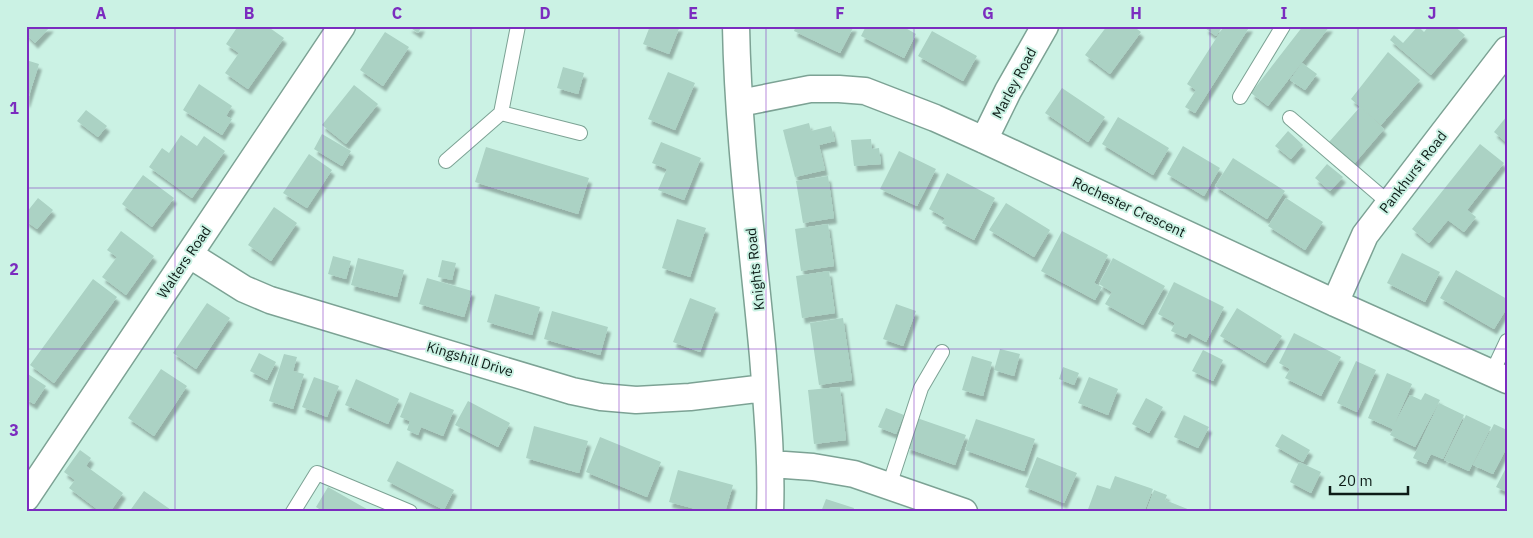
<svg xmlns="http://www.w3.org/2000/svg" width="1533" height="538" viewBox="0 0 1533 538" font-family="'IBM Plex Sans',sans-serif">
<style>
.building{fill:#abd2c4;filter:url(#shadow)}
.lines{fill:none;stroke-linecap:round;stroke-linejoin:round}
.lane-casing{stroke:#7ca294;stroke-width:16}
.street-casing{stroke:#7ca294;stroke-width:29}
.lane{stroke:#fff;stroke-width:14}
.street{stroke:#fff;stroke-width:26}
.grid{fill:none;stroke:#7b2cbf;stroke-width:1;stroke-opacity:0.55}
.labels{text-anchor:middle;stroke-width:4;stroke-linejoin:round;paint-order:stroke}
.street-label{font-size:14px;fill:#0d1c17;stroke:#cbf2e4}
.neatline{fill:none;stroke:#7b2cbf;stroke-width:2}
.grid-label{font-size:16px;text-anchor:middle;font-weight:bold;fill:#7b2cbf}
</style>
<defs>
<filter id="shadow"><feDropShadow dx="3" dy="5.5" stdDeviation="1" flood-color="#0004"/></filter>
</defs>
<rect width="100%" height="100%" fill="#cbf2e4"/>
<path class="building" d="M26,26h25l-16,17 -9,-9z
M238,26h29l17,12 -36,51 -23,-16 14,-20 -13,-9z
M408,26h14l-4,7z
M650,26h30l-11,28 -26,-10z
M796,26h58l-14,27 -46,-22z
M866,26h36l14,8 -12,24 -43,-22z
M1107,26h26l8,6 -31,42 -25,-19z
M1206,26h17l-7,10 -11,-8z
M1224,26h26l-55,87 -10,-6 11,-17 -9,-6z
M1303,26h27l-62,80 -17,-13z
M1418,26l6,6 5,-6h25l11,9 -34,40 -41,-35 4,-5 9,8z
M932,31l45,25 -14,25 -45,-25z
M385,32l24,15 -26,39 -23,-16z
M1388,52l32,28 -39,45 -30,-26z
M26,60l13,4 -12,38h-1z
M1302,63l15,11 -12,16 -15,-10z
M563,67l21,6 -6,21 -21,-6z
M668,72l27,11 -20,47 -27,-11z
M199,84l33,22 -6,10 6,3 -10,16 -39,-25z
M354,85l24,19 -32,40 -24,-19z
M1062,88l43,29 -17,25 -43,-29z
M1360,107l24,22 -30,35 -25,-22z
M86,110l21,16 -9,11 -21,-16z
M1507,116v27l-13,-11z
M1118,117l51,31 -16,27 -51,-31z
M809,123l2,8 20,-5 4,15 -16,4 6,25 -30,7 -12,-47z
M1288,131l15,14 -12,14 -16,-13z
M322,134l29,17 -9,15 -28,-17z
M181,135l16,11 7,-10 21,15 -33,47 -43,-31 13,-19 7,5z
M871,139l1,10 7,-1 2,16 -27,2 -3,-26z
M661,142l40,16 -17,42 -26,-10 9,-21 -15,-6z
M1480,144l24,19 -37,47 9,7 -12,15 -16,-12 -19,23 -17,-14z
M1183,146l37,22 -16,28 -37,-22z
M486,147l103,31 -11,36 -103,-32z
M899,151l37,18 -19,37 -37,-17z
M309,154l23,16 -25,38 -24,-15z
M1233,158l52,33 -18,28 -52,-33z
M1327,164l16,13 -13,14 -15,-13z
M947,173l48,25 -21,42 -32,-17 3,-5 -16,-9z
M143,175l31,23 -22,29 -30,-23z
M828,176l6,42 -31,5 -7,-42z
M38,198l15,12 -16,19 -11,-8v-8z
M1286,198l37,24 -18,28 -37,-24z
M1006,203l44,27 -16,27 -45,-27z
M274,207l23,16 -26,38 -23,-16z
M677,219l29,9 -16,49 -28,-9z
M828,224l6,42 -33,5 -6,-42z
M121,231l33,25 -28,39 -24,-18 15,-20 -10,-7z
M1062,231l46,24 -14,28 8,4 -7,13 -54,-29z
M1402,253l38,19 -15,30 -38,-19z
M333,256l18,5 -5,18 -18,-5z
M358,258l46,12 -7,27 -46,-12z
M1113,258l52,28 -22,39 -38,-21 7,-12 -13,-8z
M442,260l14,3 -4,17 -14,-3z
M1456,270l51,29v9l-13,21 -54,-31z
M829,271l6,42 -33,5 -6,-42z
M427,278l45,13 -8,26 -45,-13z
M93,279l24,18 -63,86 -24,-18z
M1174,282l50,25 -18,35 -17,-9 -3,5 -15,-7 4,-8 -17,-9z
M495,294l45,13 -8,28 -45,-13z
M690,298l26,10 -16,44 -27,-10z
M207,303l23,15 -34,51 -23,-16z
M896,304l20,7 -13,35 -20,-7z
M1237,308l45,28 -17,27 -45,-27z
M552,311l56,16 -8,28 -56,-16z
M843,318l9,62 -33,5 -9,-62z
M1294,333l47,24 -20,39 -36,-18 5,-9 -11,-6z
M1000,349l20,5 -6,22 -20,-6z
M1203,350l20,10 -10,21 -21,-10z
M259,353l17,9 -9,18 -17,-9z
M284,354l13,3 -4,14 11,3 -11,35 -24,-8z
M972,356l20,6 -9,34 -21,-6z
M1356,361l20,9 -19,42 -20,-9z
M1063,367l16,6 -5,12 -15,-6z
M161,369l26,17 -33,50 -26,-18z
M1387,373l25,11 -19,43 17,-32 11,5 4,-7 15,7 -25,47 -25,-12 3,-6 -25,-11z
M28,374l18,12 -12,18 -8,-5v-23z
M314,377l25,9 -12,31 -25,-10z
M1089,377l29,12 -10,26 -30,-12z
M356,379l43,20 -11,25 -43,-19z
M840,387l6,53 -32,4 -6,-54z
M410,392l44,18 -11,26 -22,-9 -3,8 -11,-5 3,-9 -10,-4z
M1146,398l17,9 -14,26 -17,-9z
M468,401l42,22 -12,24 -43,-22z
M1439,403l25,12 -21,44 -12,-5 -5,10 -13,-6z
M886,408l18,7 -8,19 -18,-7z
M1184,415l25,12 -11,21 -24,-11z
M1466,415l25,12 -22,44 -25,-11z
M917,418l49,17 -11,30 -48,-17z
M976,419l59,20 -11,32 -59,-21z
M1494,424l13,6v17l-14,27 -20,-9z
M534,426l54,15 -9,32 -53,-15z
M1282,434l28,16 -7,12 -28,-16z
M600,437l61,25 -14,35 -61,-25z
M80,450l11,8 -5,8 37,27 -13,19h-9l-32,-24 6,-8 -11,-8z
M1037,457l40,16 -13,30 -39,-16z
M397,461l57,29 -10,20 -57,-29z
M1299,462l22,10 -10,21 -21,-11z
M1507,466v26l-11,-5z
M678,470l55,15 -8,27h-18l-38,-10z
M1115,476l38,13 -9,23h-57l10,-27 13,4z
M328,487l44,25h-48l-8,-5z
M1154,490l13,5 -2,5 30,12h-49z
M144,491l30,21h-45z
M826,499l28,9 -1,4h-32z"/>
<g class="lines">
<defs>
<path id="lane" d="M1240,97l43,-71
M501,113l17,-87
M1290,118l99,85
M446,161l55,-48 79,20
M1492,373l15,-32
M889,486l32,-98 21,-36
M293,512l24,-39 93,39"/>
<path id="street" d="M736,26c2,111 17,220 27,330 4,52 9,104 7,156
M740,103l70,-14h29l26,2 70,27 49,22 351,163 172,77
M984,140l24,-49 37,-65
M190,255l54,34 26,11 302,91 29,6 35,3 54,-3 75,-9
M1335,303l30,-68 142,-185
M771,464l42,3 41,7 110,38
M26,498l316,-472"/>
</defs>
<use href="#lane" class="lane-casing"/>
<use href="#street" class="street-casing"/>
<use href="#lane" class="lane"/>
<use href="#street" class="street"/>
</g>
<path class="grid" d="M175,26v486M323,26v486M471,26v486M619,26v486M766,26v486M914,26v486M1062,26v486M1210,26v486M1358,26v486M26,188h1481M26,349h1481"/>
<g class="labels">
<g class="street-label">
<text transform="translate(1014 83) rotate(-62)" y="5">Marley Road</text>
<text transform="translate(1413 172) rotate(-52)" y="5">Pankhurst Road</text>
<text transform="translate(1129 207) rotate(25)" y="5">Rochester Crescent</text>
<text transform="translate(184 262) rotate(-56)" y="5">Walters Road</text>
<text transform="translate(755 269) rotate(-96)" y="5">Knights Road</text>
<text transform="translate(470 359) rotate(17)" y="5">Kingshill Drive</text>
</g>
</g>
<rect width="1533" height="538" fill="none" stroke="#cbf2e4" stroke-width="55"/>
<path d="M1330 486v8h78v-8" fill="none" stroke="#0d1c17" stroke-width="2.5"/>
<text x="1338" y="486" font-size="15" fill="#0d1c17" stroke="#cbf2e4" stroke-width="4" paint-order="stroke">20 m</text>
<rect x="28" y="28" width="1478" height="482" class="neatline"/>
<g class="grid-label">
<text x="101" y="19">A</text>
<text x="249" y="19">B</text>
<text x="397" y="19">C</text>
<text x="545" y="19">D</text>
<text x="693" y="19">E</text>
<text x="840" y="19">F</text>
<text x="988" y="19">G</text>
<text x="1136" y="19">H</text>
<text x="1284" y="19">I</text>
<text x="1432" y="19">J</text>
<text x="14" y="114">1</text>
<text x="14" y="275">2</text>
<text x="14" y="436">3</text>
</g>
</svg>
